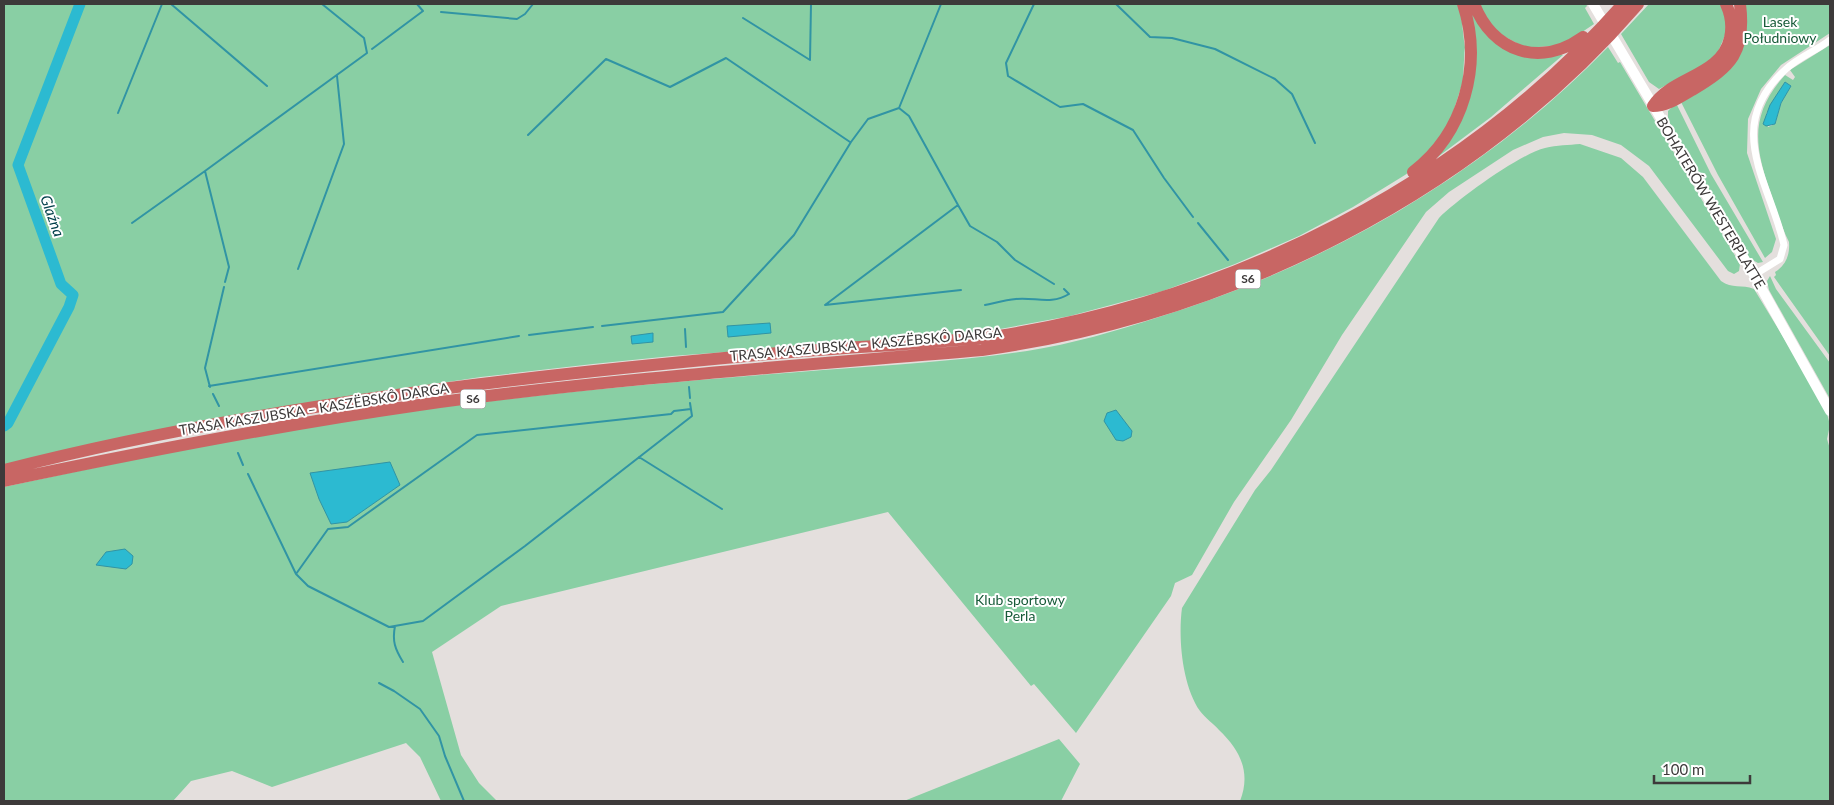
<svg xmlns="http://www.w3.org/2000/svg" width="1834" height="805" viewBox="0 0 1834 805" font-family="Lato,sans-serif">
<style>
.green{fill:#89cfa4;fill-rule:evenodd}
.water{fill:#2cbad1;stroke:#3194a4}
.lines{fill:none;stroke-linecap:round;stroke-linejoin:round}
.stream{stroke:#3194a4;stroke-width:2}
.river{stroke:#2cbad1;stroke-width:11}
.minor{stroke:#fff;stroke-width:7}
.secondary{stroke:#fff;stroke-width:10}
.motorway{stroke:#c86664;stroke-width:12}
.labels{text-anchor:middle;stroke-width:4;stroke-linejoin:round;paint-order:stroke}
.shield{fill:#fff;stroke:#777575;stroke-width:1}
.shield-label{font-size:12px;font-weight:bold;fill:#3d3a3a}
.park-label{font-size:14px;fill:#165a38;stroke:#fff}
.street-label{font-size:14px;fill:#3d3a3a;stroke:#fff}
.water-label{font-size:15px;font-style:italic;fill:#04424c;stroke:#fff}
</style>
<rect width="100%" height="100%" fill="#e4dfdd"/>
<path class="green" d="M4,4h1456l7,65 -18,56 -31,40 -13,10 -52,32 -54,29 -64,28 -72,27 -93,25 -81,15 -45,5 -272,20 -79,8 -112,13 -161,24 -316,64z
M1467,4l29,37 67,14 -72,62 -56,42 26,-43z
M1478,4h108l1,2 -2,2 9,16 -31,21 -37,3 -30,-16z
M1649,4h72l7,24 -13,31 -56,30 -10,-7 -28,-48z
M1744,4h86v29l-49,32 -20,24 -13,30 -1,34 29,86 -4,13 -7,6 -47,-83 -38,-75 34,-19z
M1830,45v311l-56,-79 2,-2 -1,-3c11,-7 15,-17 14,-30 -8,-16 -13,-34 -19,-51 -16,-46 -20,-77 15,-116l8,5 2,-3 -5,-7zM1785,82l6,4 -10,17 -6,21 -7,3 -2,-13z
M1608,47l10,16 2,-1 120,202 -1,7 -5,3 -6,-3 -79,-105 -28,-21 -29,-10 -28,-2 -21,4 -30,13 -64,42 -23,20 -84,123 -51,85 -57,82 -42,73 -17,8 -4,13 -95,137 -42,-49 -3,2 -143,-174 -387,94 -69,46 29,103 18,28 18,18h-56l-21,-44 -14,-14 -134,44 -40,-16 -41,10 -18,20h-169v-314c169,-37 341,-70 513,-89 102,-12 204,-20 306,-28 68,-5 137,-9 204,-19 45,-7 89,-20 132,-34 168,-52 326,-143 449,-270z
M1676,103l35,71 52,88 -5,1 -9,-5 -81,-138v-9z
M1580,144l41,14 22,19 78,104c11,8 21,3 33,8l71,117 5,19 -3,14 3,10v352h-590c11,-28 1,-50 -21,-71 -5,-6 -14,-12 -19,-19 -18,-26 -22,-73 -18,-103l73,-118 16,-20 168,-252c19,-19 81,-64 106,-70 12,-3 24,-3 35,-4z
M1770,276l6,13 54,74v36l-61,-109 -2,-9z
M1059,739l21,25 -19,37h-157z"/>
<path class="water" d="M1785,82l6,4 -10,17 -6,21 -9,2 -3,-2 7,-19z
M770,323l1,10 -43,4 -1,-11z
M653,333v9l-21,2 -1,-8z
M1116,410l16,21 -1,6 -8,4 -7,-1 -12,-19 3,-8z
M390,462l10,23 -53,37 -16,2 -12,-25 -9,-26z
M125,549l8,7 -1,8 -6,5 -30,-4 10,-13z"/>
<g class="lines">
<path class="stream" d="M171,4l96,82
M1034,4l-28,59 2,13 52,31 23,-3 50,26 31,48 29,39
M1116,4l34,33 22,1 43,11 60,30 17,15 23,49
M441,12l76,7 8,-5 8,-10
M743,18l67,42 1,-56
M372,49l51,-38 -6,-7
M899,108l10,8 49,89 -133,100 136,-15
M118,113l44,-109
M528,135l78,-76 64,28 56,-29 124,84
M958,205l12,21 27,16 18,18 39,24
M132,223l73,-52
M1198,223l30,37
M298,269l46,-125 -7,-68
M225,282l4,-15 -24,-96 162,-118 -3,-15 -42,-34
M985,305c10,-2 20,-5 31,-6 19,-2 35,6 53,-5l-5,-5
M602,326l121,-14 71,-77 57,-93 17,-23 31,-11 42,-104
M685,329l1,18
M529,335l64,-8
M209,386l310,-50
M210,387l-5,-19 19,-81
M689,387l1,11
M213,394l6,12
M238,453l5,12
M639,457l83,52
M248,474l48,100 12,12 81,41 34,-6 102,-75 167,-130 -2,-13
M296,574l32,-45 20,-2 129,-92 194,-21 3,-3 17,-2
M395,626c-3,15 0,23 8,36
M379,683l15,8 26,18 19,27 6,20 19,45"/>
<path class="river" d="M4,426l4,-3 61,-116 4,-12 -12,-11 -43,-119 62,-161"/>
<path class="minor" d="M1754,275l26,-16 4,-14c-14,-63 -62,-118 2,-176 13,-12 30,-18 44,-29"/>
<path class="secondary" d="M1593,4l161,271 76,136"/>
<path class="motorway" d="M1474,4c19,48 66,64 109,33
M1653,106c15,0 26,-9 39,-16 40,-24 54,-38 48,-86
M1653,106c19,-30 68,-29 77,-68 3,-13 1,-23 -4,-34
M1413,172c51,-39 70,-107 50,-168
M4,470c246,-63 501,-92 753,-115 81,-8 162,-10 242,-19 236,-38 464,-151 624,-332
M4,481c137,-29 276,-56 415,-76 187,-26 375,-39 563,-55 249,-35 491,-155 656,-346"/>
</g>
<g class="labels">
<g class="shield">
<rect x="1235.5" y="269.5" width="25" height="19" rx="4"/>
<rect x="460.5" y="389.5" width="25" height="19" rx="4"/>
</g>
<g class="shield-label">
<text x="1248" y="283">S6</text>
<text x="473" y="403">S6</text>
</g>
<g class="park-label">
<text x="1780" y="27">Lasek<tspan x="1780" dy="16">Południowy</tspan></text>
<text x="1020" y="605">Klub sportowy<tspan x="1020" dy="16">Perla</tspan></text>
</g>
<g class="street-label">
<text transform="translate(1711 203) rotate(59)" y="5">BOHATERÓW WESTERPLATTE</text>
<text transform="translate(866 344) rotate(-5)" y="5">TRASA KASZUBSKA – KASZËBSKÔ DARGA</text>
<text transform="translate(314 409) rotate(-9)" y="5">TRASA KASZUBSKA – KASZËBSKÔ DARGA</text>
</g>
<g class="water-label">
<text transform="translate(52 216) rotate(70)" y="5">Glaźna</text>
</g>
</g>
<rect width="1834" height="805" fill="none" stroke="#3d3a3a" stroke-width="10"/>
<path d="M1654 775v8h96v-8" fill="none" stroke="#3d3a3a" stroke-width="2.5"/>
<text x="1662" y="775" font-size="15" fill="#3d3a3a" stroke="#ffffff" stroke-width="4" paint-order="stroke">100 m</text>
</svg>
